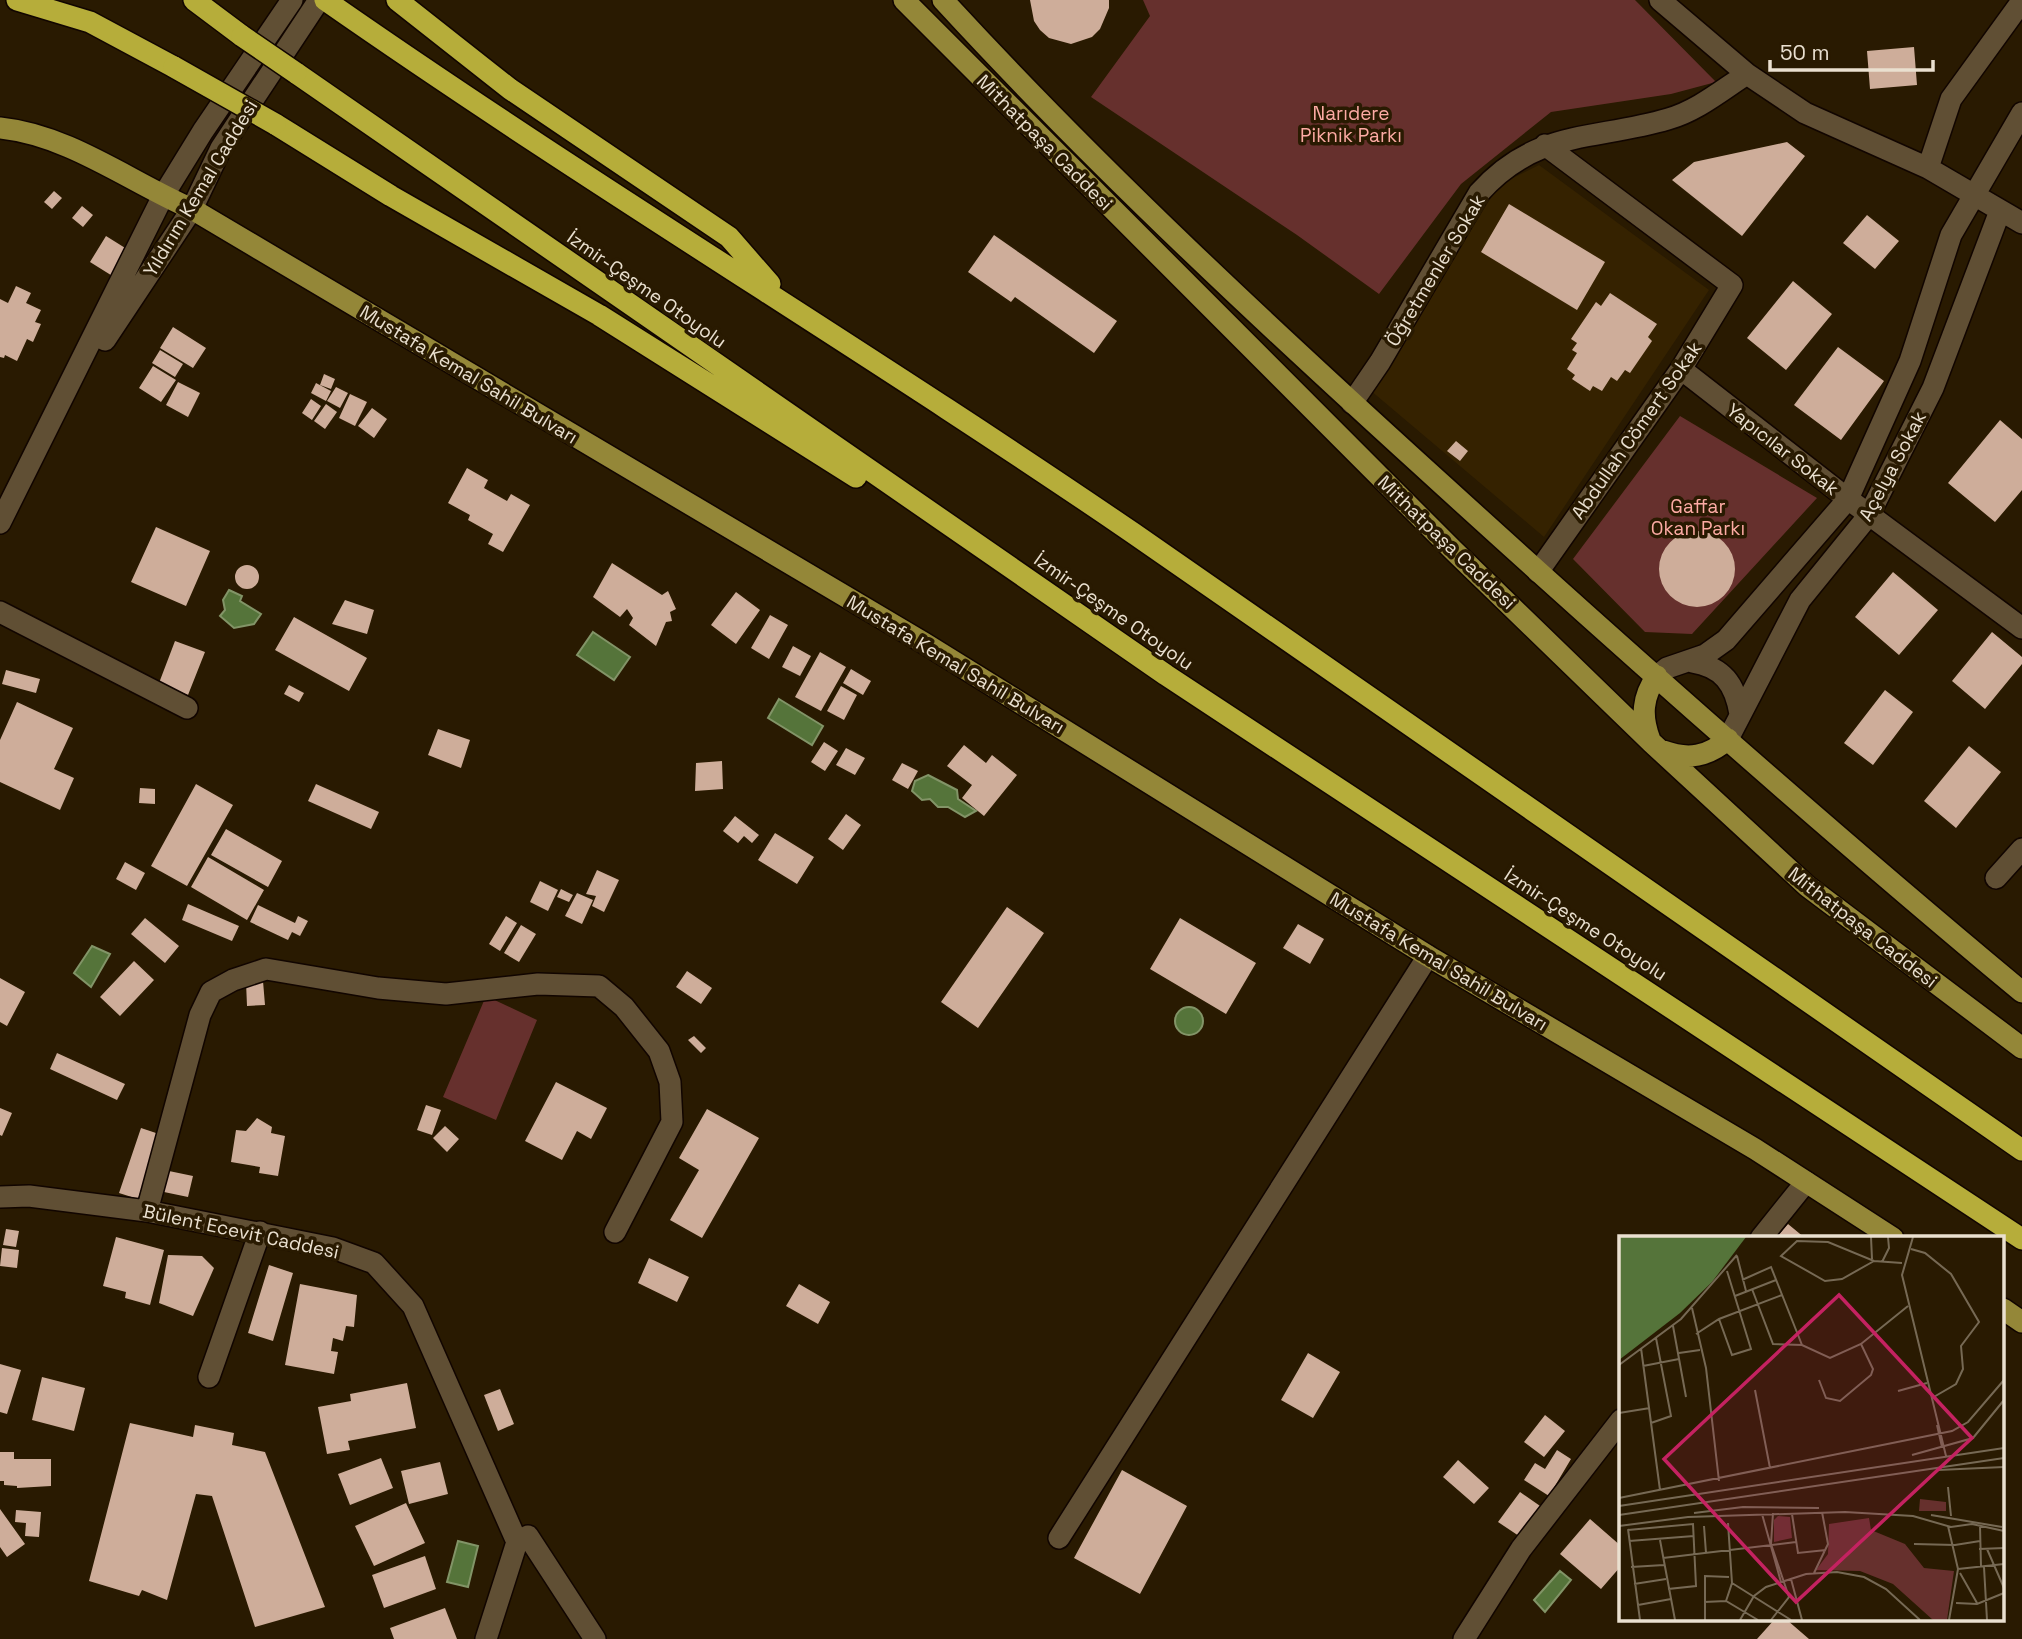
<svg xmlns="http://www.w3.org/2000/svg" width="2022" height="1639" viewBox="0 0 2022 1639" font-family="'Space Grotesk',sans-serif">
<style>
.built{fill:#352200}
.green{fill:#66302d}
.water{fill:#55743a;stroke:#829467;stroke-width:2}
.building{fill:#cead9a}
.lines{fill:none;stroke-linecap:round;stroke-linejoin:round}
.minor-casing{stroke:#110500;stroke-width:24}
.major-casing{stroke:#110500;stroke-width:24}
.highway-casing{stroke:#110500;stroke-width:24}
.minor{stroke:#604f34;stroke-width:21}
.major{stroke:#948738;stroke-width:21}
.highway{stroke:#b6ad3a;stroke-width:21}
.highway-bridge-casing{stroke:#110500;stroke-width:24;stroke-linecap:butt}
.highway-bridge{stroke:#b6ad3a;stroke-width:21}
.labels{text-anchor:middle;stroke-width:7;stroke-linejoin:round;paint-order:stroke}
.park-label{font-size:19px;fill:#fdaba4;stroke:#291a01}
.street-label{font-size:19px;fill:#eae0d0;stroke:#291a01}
.inset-road{fill:none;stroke:#766954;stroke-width:2}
.view{fill:#c42261;fill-opacity:0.15;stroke:#c42261;stroke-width:3.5}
.inset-edge{fill:none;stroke:#eae0d0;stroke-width:3.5}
</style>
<rect width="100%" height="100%" fill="#291a01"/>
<path class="built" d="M1539,165l170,125 -165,247 -174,-147 129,-205z"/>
<path class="green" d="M1143,0h492l81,82 -45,12 -120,18 -90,72 -82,110 -82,-59 -206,-138 59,-81z
M1680,416l137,82 -125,136 -47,-2 -72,-73z
M486,996l51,24 -41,100 -53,-23z"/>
<path class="water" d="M229,590l13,6 -2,5 21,13 -7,10 -20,4 -14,-12 5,-6 -2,-10z
M593,632l37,25 -16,23 -37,-25z
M779,699l44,27 -11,19 -44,-27z
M928,775l29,15 1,9 18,12 -11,6 -17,-10h-10l-8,-8 -8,1 -10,-9 3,-10z
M92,946l18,8 -19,33 -17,-14z
M1175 1021a14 14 0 1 1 28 0a14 14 0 1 1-28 0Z
M458,1541l20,5 -10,41 -21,-5z
M1560,1571l11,9 -26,32 -11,-12z"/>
<path class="building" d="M1030,0h79v8l-9,21 -8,8 -21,7 -22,-6 -9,-8 -6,-9z
M1914,47l3,38 -47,4 -3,-38z
M1787,142l18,14 -63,80 -70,-56 22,-18z
M54,191l8,7 -10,11 -8,-7z
M1509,204l96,58 -28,48 -96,-58z
M82,206l11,9 -10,12 -11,-9z
M1867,215l32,26 -24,28 -32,-26z
M994,235l123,86 -23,32 -79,-56 -4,5 -43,-30z
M106,236l24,15 -16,26 -24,-15z
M1793,281l39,33 -46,56 -39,-32z
M16,286l15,7 -5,10 15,7 -6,12 6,2 -8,18 -6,-3 -10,22 -12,-6 -1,3 -4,-1v-58l8,4z
M1610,293l47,31 -9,13 4,4 -22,32 -5,-3 -8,11 -6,-4 -9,14 -9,-5 -3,5 -18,-12 3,-4 -8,-6 10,-16 -5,-3 5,-7 -6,-4 25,-37 5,4z
M173,327l33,21 -13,20 -33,-20z
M1838,347l46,34 -43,59 -47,-35z
M160,350l23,14 -8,13 -23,-14z
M153,366l23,14 -15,22 -22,-14z
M324,374l11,5 -4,10 -11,-4z
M178,382l22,11 -12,24 -22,-12z
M316,383l15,8 -5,10 -15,-8z
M336,387l12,6 -8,15 -13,-7z
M350,394l17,8 -12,24 -16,-8z
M311,399l10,7 -9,14 -10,-7z
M326,404l11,8 -12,17 -11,-8z
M372,408l15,11 -13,19 -16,-12z
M2000,420l22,19v51l-27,32 -47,-39z
M1456,441l12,10 -8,10 -13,-10z
M467,468l21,12 -4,8 23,13 4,-7 19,11 -27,47 -15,-8 5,-10 -25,-14 2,-5 -22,-12z
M156,527l54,24 -24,55 -55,-24z
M1659 569a38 38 0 1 1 76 0a38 38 0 1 1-76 0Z
M612,563l50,32 6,-4 8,18 -6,3 2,9 -6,1 -10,24 -27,-21 4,-7 -6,-9 -7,8 -27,-20z
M235 577a12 12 0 1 1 24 0a12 12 0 1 1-24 0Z
M1893,572l45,38 -39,45 -44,-38z
M736,592l24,18 -24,34 -25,-19z
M345,600l29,10 -7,24 -35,-10z
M770,615l18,10 -19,34 -18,-11z
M294,617l73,41 -18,33 -74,-41z
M1992,632l30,25v7l-37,45 -33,-28z
M175,641l30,11 -17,43 -29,-12z
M793,646l18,10 -11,20 -18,-9z
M820,652l26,15 -25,44 -26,-14z
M851,669l20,12 -8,14 -20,-12z
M6,670l34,9 -4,14 -34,-9z
M289,685l15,8 -5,9 -15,-8z
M841,686l16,9 -13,25 -17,-9z
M1885,690l28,22 -40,53 -29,-22z
M17,702l56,26 -19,41 20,9 -14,32 -60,-28v-42z
M438,729l32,11 -9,28 -33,-13z
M824,742l14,9 -13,20 -14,-9z
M964,745l22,18 6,-8 25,20 -33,41 -22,-18 10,-13 -25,-19z
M1969,746l32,26 -45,56 -32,-27z
M846,748l19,10 -10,17 -19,-10z
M722,761l1,28 -28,2 1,-28z
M902,763l16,8 -10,18 -16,-9z
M196,784l37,21 -46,81 -36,-20z
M316,784l63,28 -8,17 -63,-28z
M140,788l15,1v15l-16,-1z
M846,814l15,11 -18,25 -15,-11z
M735,816l24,19 -7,8 -8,-7 -6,7 -15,-12z
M226,829l56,32 -14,26 -57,-32z
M775,833l39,24 -17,27 -39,-24z
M208,857l56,33 -17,30 -56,-33z
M125,862l20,11 -9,17 -20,-11z
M597,870l22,10 -15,32 -12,-6 4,-10 -10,-2z
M540,881l18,9 -10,21 -18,-9z
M561,889l12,6 -4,7 -12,-5z
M577,893l16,7 -11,24 -17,-8z
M188,904l51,22 -7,15 -50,-21z
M258,905l37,18 3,-7 10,5 -8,15 -8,-4 -4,8 -38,-18z
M1007,907l37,26 -66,95 -37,-26z
M506,916l11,7 -17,28 -11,-7z
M145,918l34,28 -14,17 -34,-29z
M1180,918l76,45 -30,51 -76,-45z
M1298,924l26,15 -14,25 -27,-16z
M521,925l15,9 -17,28 -15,-9z
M134,961l20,19 -34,36 -20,-19z
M687,971l25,17 -11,16 -25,-17z
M0,978l25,14 -18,34 -7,-4z
M263,981l2,24 -18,1 -1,-24z
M694,1036l12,12 -5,5 -13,-13z
M57,1053l68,31 -8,16 -67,-31z
M556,1082l51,26 -16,31 -14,-8 -15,29 -37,-19z
M426,1105l15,5 -9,25 -15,-5z
M0,1108l12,5 -10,23 -2,-1z
M707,1109l52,29 -57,100 -32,-18 29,-50 -20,-12z
M257,1118l15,9 -1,6 14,3 -7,40 -19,-3 1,-6 -29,-5 5,-32 10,1z
M445,1126l14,13 -12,13 -14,-14z
M141,1128l18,6 -21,65 -19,-6z
M169,1171l24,5 -5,21 -24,-5z
M1788,1224l17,14h-29z
M6,1229l13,2 -3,16 -13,-2z
M116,1237l48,13 -14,55 -25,-7 1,-6 -23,-6z
M2,1248l17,2 -2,18 -17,-2z
M168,1255l34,1 12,12 -21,48 -34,-13z
M649,1258l40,19 -12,25 -39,-19z
M269,1265l24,8 -20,68 -25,-8z
M300,1284l57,11 -3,32 -8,-1 -3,15 -10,-3 -2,13 7,1 -4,22 -49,-9z
M799,1284l31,18 -12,22 -32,-18z
M1308,1353l32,19 -27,46 -32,-18z
M0,1364l21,6 -14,44 -7,-2z
M42,1377l43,11 -11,43 -42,-11z
M407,1383l9,45 -68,13 2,9 -23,4 -9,-47 33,-6 -1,-7z
M500,1389l14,35 -16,7 -14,-36z
M1545,1415l20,16 -21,26 -20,-15z
M130,1423l63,14 2,-12 39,8 -2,12 33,7 60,155 -70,20 -43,-131 -16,-2 -29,106 -25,-10 -3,6 -50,-15z
M1557,1450l14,9 -22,37 -25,-16 11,-17 10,6z
M0,1452h14v7h37v27l-34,2v-2l-13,-1v-4h-4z
M381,1458l12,30 -43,17 -12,-31z
M1458,1460l31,28 -15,16 -31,-27z
M440,1462l8,32 -39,10 -8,-33z
M1122,1470l65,36 -47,88 -66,-36z
M1520,1492l23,16 -21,30 -24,-16z
M406,1503l19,40 -51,23 -19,-40z
M0,1509l25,35 -18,13 -7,-10z
M16,1510l25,2 -2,25 -14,-1 1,-13 -11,-1z
M1590,1519l31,27v20l-20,23 -41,-35z
M425,1556l11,33 -52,19 -12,-33z
M445,1608l12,31h-63l-4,-11z
M1774,1620h13l22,19h-52z"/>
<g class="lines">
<defs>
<path id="minor" d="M1660,0l87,74 58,39 123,55 94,55
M1928,168l23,-69 71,-98
M105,340l87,-131 29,-61 98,-148
M1681,369l167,130 174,129
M1352,403l28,-41 99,-169c57,-64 114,-52 189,-74 29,-8 54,-29 79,-45
M0,523l163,-327 40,-65 89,-131
M1538,572l143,-203 51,-84 -187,-140
M0,612l187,96
M1692,662c31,5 43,22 48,52
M1657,676l10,-8 38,-13 21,-15 122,-141 62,-138 41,-126 71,-122
M1728,739l72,-139 69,-85 64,-127 67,-177
M1996,878l26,-29
M0,1197l29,-1 118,15 186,37 41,15 39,43 104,236
M147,1211l53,-196 11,-23 22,-12 33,-11 112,19 68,6 92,-10 61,2 25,21 35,44 11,31 2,40 -57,110
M1761,1238l45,-56
M209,1377l51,-145
M1059,1538l369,-582
M517,1542l11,-6 67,103
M486,1639l31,-97
M1464,1639l57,-90 100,-129"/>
<path id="major" d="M904,0l549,550 198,192 156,144 215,162
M943,0c158,172 330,331 502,487 189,172 381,342 577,505
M0,128c69,7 130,54 192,81l732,434 504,313 327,193 138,89
M1650,740c-9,-24 -8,-43 7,-64
M1663,751c25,9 45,6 65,-12
M2003,1309l19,13"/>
<path id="highway" d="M17,0l73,22 84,45
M194,0l48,36
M325,0c265,185 542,351 808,533 298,204 592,413 889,617
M397,0l113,89 219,148 41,47
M296,73l870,602 856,564
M275,124l116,72 208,119 257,162"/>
</defs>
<use href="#minor" class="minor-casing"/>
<use href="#major" class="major-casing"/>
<use href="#highway" class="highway-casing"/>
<use href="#minor" class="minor"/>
<use href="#major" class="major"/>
<use href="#highway" class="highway"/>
<defs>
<path id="highway-bridge" d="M242,36l54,37
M174,67l101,57"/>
</defs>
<use href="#highway-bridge" class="highway-bridge-casing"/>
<use href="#highway-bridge" class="highway-bridge"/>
</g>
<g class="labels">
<g class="park-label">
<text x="1351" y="120">Narıdere<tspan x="1351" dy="22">Piknik Parkı</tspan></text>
<text x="1698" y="513">Gaffar<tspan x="1698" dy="22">Okan Parkı</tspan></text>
</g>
<g class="street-label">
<text transform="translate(1045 142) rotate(45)" y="7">Mithatpaşa Caddesi</text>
<text transform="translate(200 188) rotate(-59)" y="7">Yıldırım Kemal Caddesi</text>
<text transform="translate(1435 270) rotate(-59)" y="7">Öğretmenler Sokak</text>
<text transform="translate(647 289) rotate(35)" y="7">İzmir-Çeşme Otoyolu</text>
<text transform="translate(469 374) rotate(31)" y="7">Mustafa Kemal Sahil Bulvarı</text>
<text transform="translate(1636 430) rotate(-55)" y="7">Abdullah Cömert Sokak</text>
<text transform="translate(1783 449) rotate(38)" y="7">Yapıcılar Sokak</text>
<text transform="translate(1892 466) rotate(-62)" y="7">Açelya Sokak</text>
<text transform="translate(1447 542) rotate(44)" y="7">Mithatpaşa Caddesi</text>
<text transform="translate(1114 611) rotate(35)" y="7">İzmir-Çeşme Otoyolu</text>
<text transform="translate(956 664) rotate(31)" y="7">Mustafa Kemal Sahil Bulvarı</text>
<text transform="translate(1586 924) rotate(33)" y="7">İzmir-Çeşme Otoyolu</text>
<text transform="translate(1863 927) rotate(38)" y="7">Mithatpaşa Caddesi</text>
<text transform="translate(1439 961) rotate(31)" y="7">Mustafa Kemal Sahil Bulvarı</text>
<text transform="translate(241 1231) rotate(12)" y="7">Bülent Ecevit Caddesi</text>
</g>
</g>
<g transform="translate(1619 1236)">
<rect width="385" height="385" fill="#291a01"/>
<path d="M301,263l26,3v9h-27zM159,280l12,1 2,21 -18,4v-22zM250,282l2,12 34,14 19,24 30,3 -7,49h-14l-40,-36 -33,-13 -44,-1 12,-16 1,-30z" fill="#66302d"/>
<path d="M0,1h127l-34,45 -32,31 -61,47z" fill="#55743a"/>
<path class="inset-road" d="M252,1l1,22M294,1l-11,38 44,181M292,13l14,4 26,21 28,48 -18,24 2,23 -7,15 -24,14M118,20l9,35M255,25l-32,18 -17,2 -44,-25 16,-15 31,1 46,19 28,2M263,26l7,-14 -1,-11M123,44l29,-13 31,78M133,53l21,55 29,1 28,13 31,-14 47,-38M116,60l41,-16M73,72l14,60 13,113M100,83l13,36 19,-6 -24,-78M54,90l13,71M77,98l23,-15 63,-24M22,112l19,142M60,117l21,-3M0,129l62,-46 56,-64M24,130l36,-7M200,144l7,18 14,3 31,-26 2,-6 -12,-25M136,154l15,78M279,155l29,-8M0,177l31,-5M32,187l20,-7 -15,-78M318,189l5,22M293,219l61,-17 31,-38M319,234l66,-3M329,251l3,29M0,262l333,-67 16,-9 36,-42M0,270l385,-58M75,277l49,-6 76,1M143,278l19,68M173,278l6,39 28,-3M0,279l385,-57M312,279l71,12M0,290l69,-9 157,-5 68,4 38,11 21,-3 32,7M85,290l2,27M329,290l10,43 -9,51M361,290l1,41M9,293l12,91M9,294l65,-6 3,62 -28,3M41,304l15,80M10,305l65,-5M295,308l41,1 25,-4M360,313l25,-1M368,313l17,39M44,322l133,-16M12,331l33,-2M365,331l3,53M339,333l46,-5M195,337l14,-29 -6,-32M341,337l17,30M172,343l11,41M113,347l59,37M15,348l32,-5M107,365l6,-18 -4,-60M85,366l22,-1 32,19M337,367l21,1 27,-11M19,369l33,-6M86,384v-44l24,1M121,384l14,-24 12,-9 40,-13 31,-2 27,5 22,12 34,31M152,384l18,-23 -18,-53 2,-31"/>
<path class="view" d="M220,59l133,143 -176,164 -132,-143z"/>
<rect width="385" height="385" class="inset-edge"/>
</g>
<path d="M1770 60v10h163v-10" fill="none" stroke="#eae0d0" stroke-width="3.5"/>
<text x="1780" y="60" font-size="21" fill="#eae0d0" stroke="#291a01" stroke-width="5" paint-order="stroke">50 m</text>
</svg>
